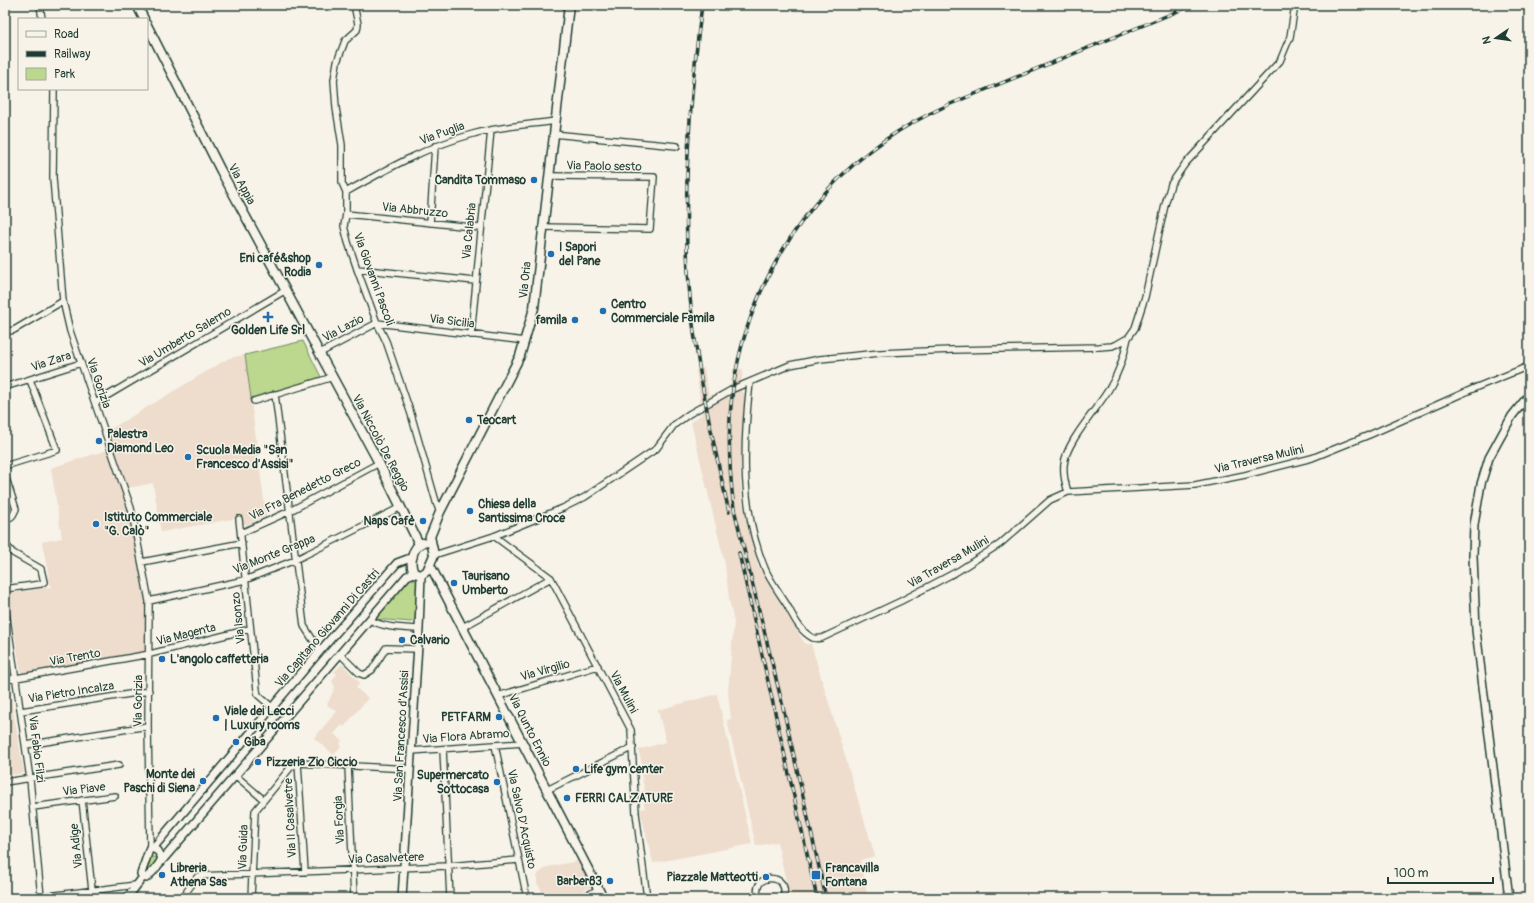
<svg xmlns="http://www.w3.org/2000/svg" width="1534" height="903" viewBox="0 0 1534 903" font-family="Pangolin,sans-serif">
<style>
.built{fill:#eedccd}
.green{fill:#bcd78e;stroke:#6e8a61}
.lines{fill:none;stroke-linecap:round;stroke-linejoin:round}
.minor-casing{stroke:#1f3d34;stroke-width:8}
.tertiary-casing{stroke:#1f3d34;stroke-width:10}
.secondary-casing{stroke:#1f3d34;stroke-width:11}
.minor{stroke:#f7f3e8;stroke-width:5.5}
.tertiary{stroke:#f7f3e8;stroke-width:7}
.secondary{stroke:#f7f3e8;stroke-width:8}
.rail-casing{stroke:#1f3d34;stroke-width:3.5}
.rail{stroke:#f7f3e8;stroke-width:2;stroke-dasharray:6;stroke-linecap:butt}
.poi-dot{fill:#1f6fb2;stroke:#f7f3e8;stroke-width:1.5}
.labels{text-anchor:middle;stroke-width:3;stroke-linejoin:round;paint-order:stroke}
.street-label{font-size:12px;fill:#1f3d34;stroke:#f7f3e8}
.poi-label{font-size:12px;font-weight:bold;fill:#1f3d34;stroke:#f7f3e8;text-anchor:start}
</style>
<rect width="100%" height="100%" fill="#f7f3e8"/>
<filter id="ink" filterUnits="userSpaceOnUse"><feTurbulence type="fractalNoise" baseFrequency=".025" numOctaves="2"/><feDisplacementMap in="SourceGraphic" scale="8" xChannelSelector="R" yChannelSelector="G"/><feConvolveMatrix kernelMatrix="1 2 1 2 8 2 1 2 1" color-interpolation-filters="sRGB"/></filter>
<g filter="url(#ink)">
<path class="built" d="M245,355l21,161 -19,9 -4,-3v-5l-82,15 -8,-49 -25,5 -19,-58 120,-72z
M704,368l5,28 21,-9 3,-18h10l-3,21 4,3 1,4 -5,76 2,27 16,66 47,78h6l64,212 -15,4 8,38h-78l-13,-56 -21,4 -29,-126 4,-1 -3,-27 6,-70 -5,-23 -4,-35 -34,-142 11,-8 -6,-44z
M107,450l22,60 17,81v62l-125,21 -13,-80 43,-7 -9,-45 20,-4 -11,-70z
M342,664l18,19 -4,5 12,10 -24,29 -2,-2 -8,9 8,7 -2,3 1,2 -7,9 -20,-17 23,-27 -10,-6 8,-18 -3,-6 5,-7 -3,-2z
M9,686l15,87 -19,3v-89z
M717,694l35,150 -99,19 -13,-54 5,-1 -4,-16 4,-1 -4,-16 4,-2 -7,-23 28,-8 -8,-32z
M577,861l13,26 -20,11h-22l-5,-5 -6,-10v-6l2,-4 9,-6z"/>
<path class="green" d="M303,341l18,36 -70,21 -6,-43z
M411,578l8,4 -4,37 -4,3 -36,-3z
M153,857h3l1,2 -1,5 -9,6h-2l5,-11z"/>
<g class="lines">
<defs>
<path id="minor" d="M40,5l2,14
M354,5l4,19 -1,6 -12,11 -8,21 -3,18 2,28 6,37v38l4,9v22l-2,12 4,16 9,27 20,54 9,18 25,73 26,91 3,7
M54,89l-1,89 10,123 7,30 61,177 18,93 -1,125 2,121
M553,134l124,12
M346,192c41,-23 82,-46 127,-58 26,-8 55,-9 82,-13
M346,214l135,14
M430,223l5,-77
M542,227l108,2 4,-52 -105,-1
M357,269l118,12
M5,332l9,-2 49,-29
M471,335l20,-205
M320,353l57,-30 148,18
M750,382c-7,64 -10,129 16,189 6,12 14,23 21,34 6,11 13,27 26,33 2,1 7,0 9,0l79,-37 57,-30 42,-27 50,-44 18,-8 127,-7 50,-10 67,-17 57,-23 108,-48 52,-21
M5,387l76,-24
M275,394l29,232 16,25
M254,401l79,-24
M95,403l191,-113
M5,466l52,-16 -27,-70
M5,475l11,34 -3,6 -2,2
M1068,492c-3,-9 -5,-17 -4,-27 1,-22 34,-57 45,-76 10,-16 15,-32 19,-51
M239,519l18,171 1,5 15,13
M241,533l49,-22 89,-48
M494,536l57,42 80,152 5,83 11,85
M5,544l8,9 28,16 3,13 -3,2 -36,5
M434,555l60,-19 69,-28 22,-11 71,-48 18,-24 15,-11 44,-25 57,-24 30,-6 60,-6 72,-3 147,-3 13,-1 7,-3 9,-5 7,-10 10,-31 20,-92 6,-21 14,-20 95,-103 10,-24 5,-32
M142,562l100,-19
M149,601l96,-21 50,-20 106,-53
M5,604l25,175 11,118
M370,620c15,8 31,8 49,9
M463,627l88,-49
M341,655l18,18 5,2 8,-5 14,-22 31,1
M5,680l145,-26 100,-25
M498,696l100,-30
M21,711l128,-20
M26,745l122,-19
M495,745l32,153
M443,749l7,149
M411,751l112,-8
M298,763l7,109
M348,766l6,132
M235,775l29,25
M5,782l114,-17
M547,790l86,-43
M82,800l10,90
M33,807l82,-11
M32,898l104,-13
M186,898l1,-7 11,-15 250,-10 71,-6
M251,898l4,-87 36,-44 7,-4 112,6
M582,898l17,-9
M759,898c-10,-26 33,-26 24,0"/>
<path id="tertiary" d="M150,847l8,4 4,7c-3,8 -9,14 -16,20l-3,-1 -2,-3z
M153,848l167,-197 77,-88 16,-6
M160,863l247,-287 7,-3
M127,898l16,-21
M402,898l17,-269 2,-54
M1509,898l-33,-268 -3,-74 1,-31 7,-41 8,-26 23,-42 17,-21"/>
<path id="secondary" d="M137,5l7,14
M147,25l74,146 158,292 40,81
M428,542l12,-30 80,-156 14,-48 35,-303
M422,543c-10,4 -13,21 -8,30l7,2 6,-4 7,-16 -4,-19
M430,565l173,333"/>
</defs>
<use href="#minor" class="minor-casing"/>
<use href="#tertiary" class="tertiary-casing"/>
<use href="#secondary" class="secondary-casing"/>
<use href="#minor" class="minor"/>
<use href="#tertiary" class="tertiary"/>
<use href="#secondary" class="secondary"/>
<defs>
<path id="rail" d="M702,5c-12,89 -19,176 -14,266 5,82 23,162 41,241
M739,553l78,345
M826,898l-44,-195 -48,-194c-5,-40 -7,-81 -1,-120 14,-99 70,-192 152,-249 20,-14 41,-25 63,-35l245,-100"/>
</defs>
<use href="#rail" class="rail-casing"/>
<use href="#rail" class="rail"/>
</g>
</g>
<g class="poi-dot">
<circle cx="534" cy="180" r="4"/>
<circle cx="551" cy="254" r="4"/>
<circle cx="319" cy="265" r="4"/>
<circle cx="603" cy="311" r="4"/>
<path d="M266 311h4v4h4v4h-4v4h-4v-4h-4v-4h4z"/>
<circle cx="575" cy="320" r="4"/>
<circle cx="469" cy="420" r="4"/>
<circle cx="99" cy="441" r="4"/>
<circle cx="188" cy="457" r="4"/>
<circle cx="470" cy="511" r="4"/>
<circle cx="423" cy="521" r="4"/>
<circle cx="96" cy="524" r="4"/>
<circle cx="454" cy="583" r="4"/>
<circle cx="402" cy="640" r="4"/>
<circle cx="162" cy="659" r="4"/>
<circle cx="499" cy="717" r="4"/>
<circle cx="216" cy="718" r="4"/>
<circle cx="236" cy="742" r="4"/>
<circle cx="258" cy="762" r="4"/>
<circle cx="576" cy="769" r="4"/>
<circle cx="203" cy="781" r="4"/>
<circle cx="497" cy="782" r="4"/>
<circle cx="567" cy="798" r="4"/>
<circle cx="162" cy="875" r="4"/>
<rect x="811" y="870" width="10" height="10" rx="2"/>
<circle cx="766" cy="877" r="4"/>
<circle cx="610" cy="881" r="4"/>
</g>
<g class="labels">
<g class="street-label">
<text transform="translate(442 133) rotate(-20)" y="4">Via Puglia</text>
<text transform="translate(604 166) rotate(1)" y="4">Via Paolo sesto</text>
<text transform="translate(242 184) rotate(62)" y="4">Via Appia</text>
<text transform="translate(415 210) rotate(6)" y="4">Via Abbruzzo</text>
<text transform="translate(469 231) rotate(-84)" y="4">Via Calabria</text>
<text transform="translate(374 279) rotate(70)" y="4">Via Giovanni Pascoli</text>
<text transform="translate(525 280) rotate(-84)" y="4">Via Oria</text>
<text transform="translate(452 321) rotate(7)" y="4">Via Sicilia</text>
<text transform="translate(343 328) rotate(-28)" y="4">Via Lazio</text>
<text transform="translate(185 337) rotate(-31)" y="4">Via Umberto Salerno</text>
<text transform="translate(51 361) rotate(-18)" y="4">Via Zara</text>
<text transform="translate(99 383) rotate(71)" y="4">Via Gorizia</text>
<text transform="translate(381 443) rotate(62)" y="4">Via Niccolò De Reggio</text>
<text transform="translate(1259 459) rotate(-13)" y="4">Via Traversa Mulini</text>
<text transform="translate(305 489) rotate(-27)" y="4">Via Fra Benedetto Greco</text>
<text transform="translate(274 554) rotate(-22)" y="4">Via Monte Grappa</text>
<text transform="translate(948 562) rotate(-30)" y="4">Via Traversa Mulini</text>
<text transform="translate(238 618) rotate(-96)" y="4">Via Isonzo</text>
<text transform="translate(327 628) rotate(-49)" y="4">Via Capitano Giovanni Di Castri</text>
<text transform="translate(186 634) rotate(-14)" y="4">Via Magenta</text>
<text transform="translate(75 657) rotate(-10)" y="4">Via Trento</text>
<text transform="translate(545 670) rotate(-16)" y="4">Via Virgilio</text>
<text transform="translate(71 692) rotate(-9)" y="4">Via Pietro Incalza</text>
<text transform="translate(624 692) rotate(62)" y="4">Via Mulini</text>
<text transform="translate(138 701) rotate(-89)" y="4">Via Gorizia</text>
<text transform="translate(530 730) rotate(63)" y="4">Via Qunto Ennio</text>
<text transform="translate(401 736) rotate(-87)" y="4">Via San Francesco d'Assisi</text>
<text transform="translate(466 736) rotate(-4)" y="4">Via Flora Abramo</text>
<text transform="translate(37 749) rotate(83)" y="4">Via Fabio Filzi</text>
<text transform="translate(84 789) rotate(-7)" y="4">Via Piave</text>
<text transform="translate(290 818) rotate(-93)" y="4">Via II Casalvetre</text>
<text transform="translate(522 819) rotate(78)" y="4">Via Salvo D'Acquisto</text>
<text transform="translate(339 820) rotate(-93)" y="4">Via Forgia</text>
<text transform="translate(76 846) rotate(-96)" y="4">Via Adige</text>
<text transform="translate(243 847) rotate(-88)" y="4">Via Guida</text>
<text transform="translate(386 858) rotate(-2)" y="4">Via Casalvetere</text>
</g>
<g class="poi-label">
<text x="526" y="184" text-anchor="end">Candita Tommaso</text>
<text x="559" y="251">I Sapori<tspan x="559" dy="14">del Pane</tspan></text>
<text x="311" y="262" text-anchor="end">Eni café&amp;shop<tspan x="311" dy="14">Rodia</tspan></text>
<text x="611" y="308">Centro<tspan x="611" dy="14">Commerciale Famila</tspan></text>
<text x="567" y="324" text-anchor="end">famila</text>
<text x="268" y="334" text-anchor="middle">Golden Life Srl</text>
<text x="477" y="424">Teocart</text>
<text x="107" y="438">Palestra<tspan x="107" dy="14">Diamond Leo</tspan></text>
<text x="196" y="454">Scuola Media "San<tspan x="196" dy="14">Francesco d'Assisi"</tspan></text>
<text x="478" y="508">Chiesa della<tspan x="478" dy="14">Santissima Croce</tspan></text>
<text x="104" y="521">Istituto Commerciale<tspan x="104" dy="14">"G. Calò"</tspan></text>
<text x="415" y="525" text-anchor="end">Naps Cafè</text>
<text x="462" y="580">Taurisano<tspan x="462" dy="14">Umberto</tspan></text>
<text x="410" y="644">Calvario</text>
<text x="170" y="663">L'angolo caffetteria</text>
<text x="224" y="715">Viale dei Lecci<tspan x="224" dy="14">| Luxury rooms</tspan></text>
<text x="491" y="721" text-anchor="end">PETFARM</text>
<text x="244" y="746">Giba</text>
<text x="266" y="766">Pizzeria Zio Ciccio</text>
<text x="584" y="773">Life gym center</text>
<text x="195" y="778" text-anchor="end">Monte dei<tspan x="195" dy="14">Paschi di Siena</tspan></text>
<text x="489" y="779" text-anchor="end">Supermercato<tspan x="489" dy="14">Sottocasa</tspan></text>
<text x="575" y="802">FERRI CALZATURE</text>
<text x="170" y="872">Libreria<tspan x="170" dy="14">Athena Sas</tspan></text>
<text x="825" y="872">Francavilla<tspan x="825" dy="14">Fontana</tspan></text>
<text x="758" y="881" text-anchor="end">Piazzale Matteotti</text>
<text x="602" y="885" text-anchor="end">Barber83</text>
</g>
</g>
<rect width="1534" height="903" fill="none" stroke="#f7f3e8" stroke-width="20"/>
<rect x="10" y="10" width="1514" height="883" fill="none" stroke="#1f3d34" stroke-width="1.5" filter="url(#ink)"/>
<rect x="18" y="18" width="130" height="72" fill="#f7f3e8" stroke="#a1aaa0"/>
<rect x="26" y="31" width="20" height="6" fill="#f7f3e8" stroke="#a1aaa0"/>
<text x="54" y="38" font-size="12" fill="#1f3d34">Road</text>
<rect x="26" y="51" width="20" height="6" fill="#1f3d34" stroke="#a1aaa0"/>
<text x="54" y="58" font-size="12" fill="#1f3d34">Railway</text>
<rect x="26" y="68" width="20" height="12" fill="#bcd78e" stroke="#a1aaa0"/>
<text x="54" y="78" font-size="12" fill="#1f3d34">Park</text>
<g transform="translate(1496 38) rotate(257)" stroke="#f7f3e8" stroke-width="3" paint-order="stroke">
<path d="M0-3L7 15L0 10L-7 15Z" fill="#1f3d34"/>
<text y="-6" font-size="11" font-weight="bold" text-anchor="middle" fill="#1f3d34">N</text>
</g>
<path d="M1388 877v6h105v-6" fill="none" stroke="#1f3d34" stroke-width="2"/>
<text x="1394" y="877" font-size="12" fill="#1f3d34" stroke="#f7f3e8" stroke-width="3" paint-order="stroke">100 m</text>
</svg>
